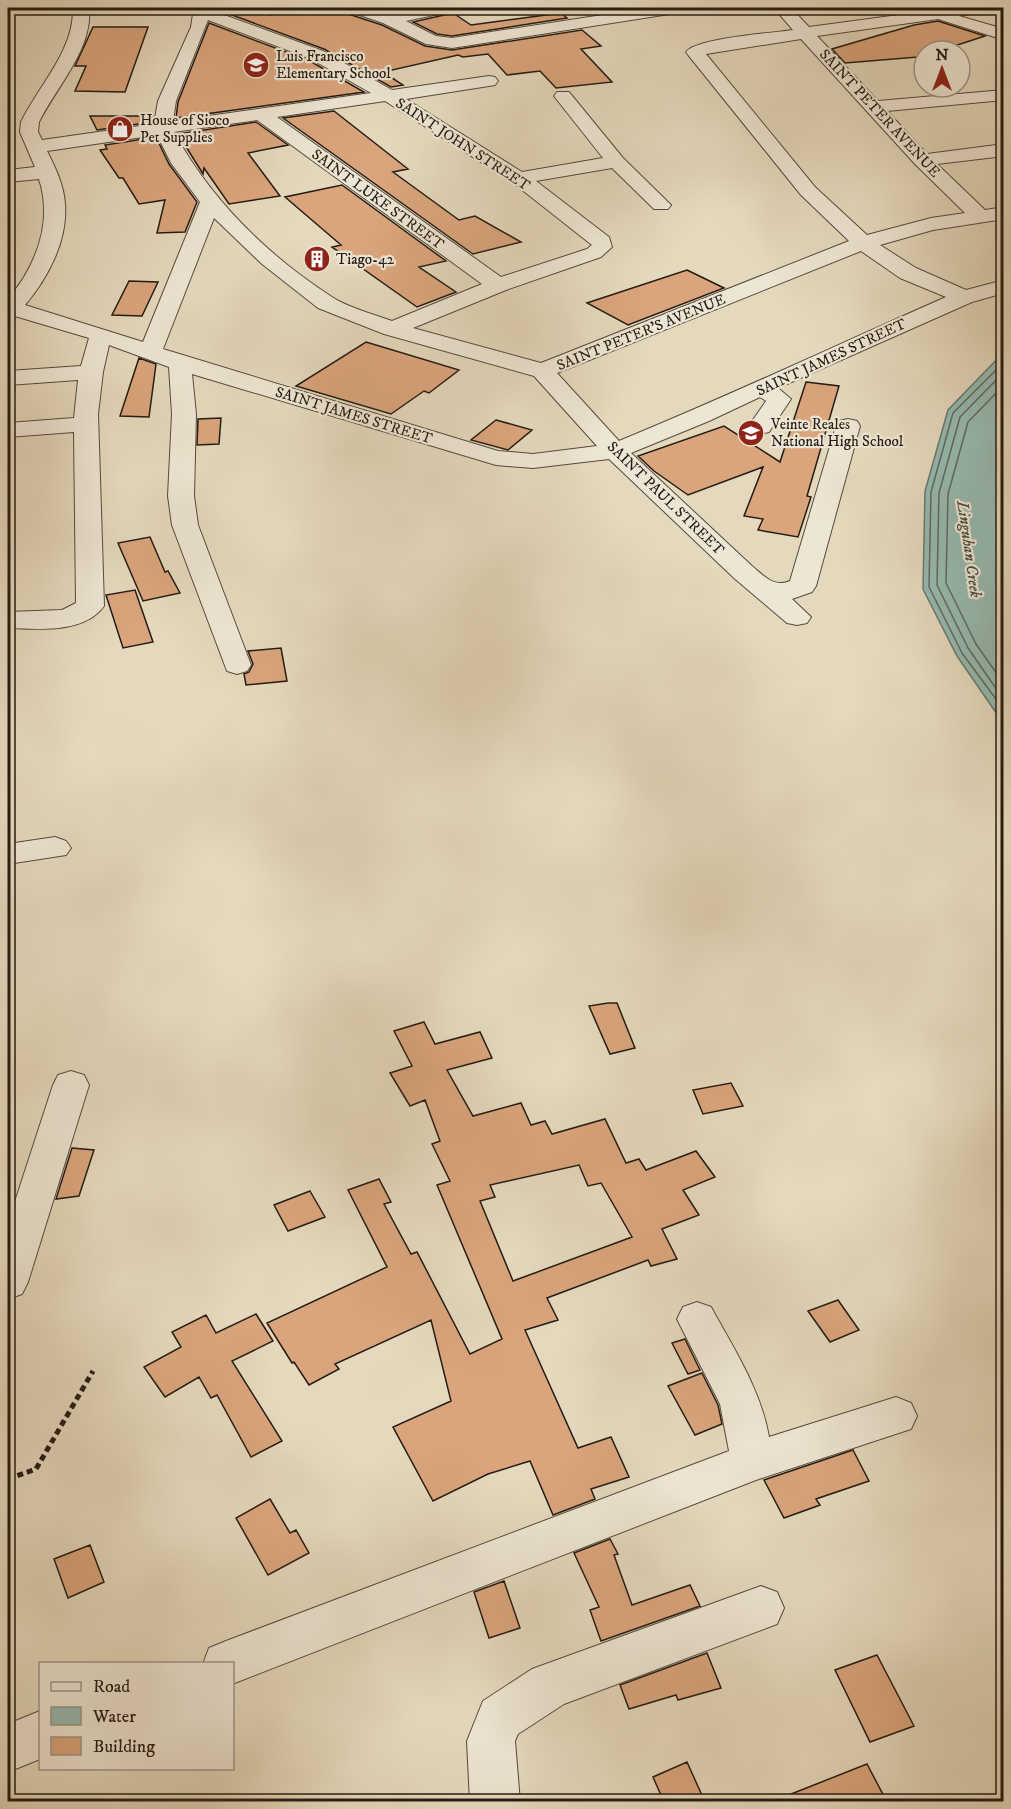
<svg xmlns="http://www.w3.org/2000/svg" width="1011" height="1809" viewBox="0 0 1011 1809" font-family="'IM FELL DW Pica',serif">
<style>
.water{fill:#96bab0;stroke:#687a71;stroke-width:1.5}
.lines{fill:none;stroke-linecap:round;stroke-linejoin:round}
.shore{stroke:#5d6a61;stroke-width:1.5}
.building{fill:#daa57d;stroke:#241b12;stroke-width:1.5;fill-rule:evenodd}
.minor-casing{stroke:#544a3d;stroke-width:2}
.path{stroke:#241b12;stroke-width:5;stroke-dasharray:6 4;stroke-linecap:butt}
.minor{fill:#eee6d4;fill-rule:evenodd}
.labels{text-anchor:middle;stroke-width:4.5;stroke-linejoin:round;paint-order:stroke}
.far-poi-label{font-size:15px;fill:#241b12;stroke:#eee6d4;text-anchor:start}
.far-street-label{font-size:15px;fill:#241b12;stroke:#eee6d4}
.far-water-label{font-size:16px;font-style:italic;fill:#464b41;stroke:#eee6d4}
</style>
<rect width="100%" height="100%" fill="#e5d9bd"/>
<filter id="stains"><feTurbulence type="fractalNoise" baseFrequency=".00333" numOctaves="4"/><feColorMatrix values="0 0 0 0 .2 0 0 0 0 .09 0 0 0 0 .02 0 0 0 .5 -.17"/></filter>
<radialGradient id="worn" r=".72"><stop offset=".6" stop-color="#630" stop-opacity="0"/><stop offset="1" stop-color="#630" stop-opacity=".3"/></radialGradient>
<path class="water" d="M1003,353v363l-6,-2 -40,-58 -34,-67 2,-98 23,-81z"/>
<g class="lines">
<path class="shore" d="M1004,362l-51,51 -22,79 -2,95 33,66 42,57
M1004,372l-44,45 -21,76 -2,92 31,63 36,52
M1004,385l-36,37 -20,72 -2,89 30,61 28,40"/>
</g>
<path class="building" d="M234,8h17l19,7 14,-4 9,3 19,-6h18l52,17 43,21 27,4 130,-20 19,16 -20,3 31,33 -56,6 -16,-17 -33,4 -19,-21 -25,3 -5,-2 -75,17 20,13 -12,2 -67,-38 -103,-38z
M453,13l18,12 90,-12 6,5 -115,18 -15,-2 -24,-12z
M938,21l47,15 -46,15h-15v5l-6,1 -73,6 -13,-14 82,-24z
M209,23l101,38 54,31 -188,26 2,-16z
M93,27h55l-23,65 -50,-1 11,-25h-11z
M334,111l74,58 -15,3 66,48 16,-4 46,26 -48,12 -190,-136z
M90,116h63l-1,6 -55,8z
M256,122l32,23 -40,8 32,43 -51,8 -25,-36 -1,6 -25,-40z
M156,137l13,27 28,38 -12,30 -28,1 8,-33 -26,4 -16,-26h-4l-19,-28 7,-1 -2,-4z
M342,185l104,76 -27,6 37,25 -39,15 -85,-60 9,-2 -56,-48z
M687,270l37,18 -96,37 -41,-22z
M129,281l29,1 -16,34 -30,-1z
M366,342l93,28 -30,23 -5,-2 -33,23 -95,-28z
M139,358l17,6 -7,53 -29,-1z
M806,382l33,4 -32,110 4,1 -13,40 -40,-7 5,-11 -19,-3 19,-49 -75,28 -34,-24 -16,-15 86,-30 56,36z
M221,418l-2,26 -22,1 1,-26z
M496,420l36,10 -24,20 -37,-10z
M150,537l15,35 3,-1 12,22 -37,8 -25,-58z
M135,590l18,52 -30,6 -17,-53z
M281,648l6,33 -41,4 -2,-11 5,-2 4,-8 -5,-13z
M608,1003h9l18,45 -25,6 -21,-48z
M424,1022l11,22 45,-12 12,26 -45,12 26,46 48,-13 10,22 14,-4 7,13 53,-15 21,44 13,-4 7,11 50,-19 19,26 -32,13 16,25 -37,14 15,30 -26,7 -3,-6 -101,38 11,22 -33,10 53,118 33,-11 18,40 -38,12 4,10 -42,16 -23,-54 -42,13 -55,27 -40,-74 58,-26 -20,-81 -96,44 4,5 -30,16 -15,-23 -2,1 -25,-40 120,-56 -39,-77 31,-11 12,23 -7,2 27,50 6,-2 53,102 32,-15 -65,-154 13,-4 -18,-37 8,-3 -15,-41 -15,6 -20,-33 22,-7 -18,-35zM579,1165l9,21 13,-3 31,54 -119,44 -33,-80 15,-4 -5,-12z
M731,1083l12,23 -40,8 -10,-24z
M72,1148l22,2 -15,46 -23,3z
M310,1191l15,26 -37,14 -14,-26z
M838,1300l21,30 -29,12 -22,-31z
M256,1314l17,27 -41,20 50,80 -31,16 -34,-62 -6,3 -12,-21 -34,20 -21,-30 37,-20 -9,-15 34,-17 10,18z
M685,1339l15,31 -12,4 -16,-31z
M702,1373l16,32 4,19 -27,11 -27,-49z
M853,1450l16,31 -53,18 4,6 -36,13 -20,-38z
M270,1499l20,34 6,-3 13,23 -41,22 -32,-57z
M610,1539l8,15 -4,1 18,50 58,-20 10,21 -99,35 -11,-31 9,-3 -25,-54z
M90,1545l14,37 -36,16 -14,-39z
M504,1581l16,47 -31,10 -15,-46z
M707,1653l14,35 -43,12 -2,-5 -47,14 -9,-24z
M877,1655l37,71 -44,16 -35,-72z
M687,1762l18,40h-41l-11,-25z
M867,1764l20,38h-110l-1,-2z"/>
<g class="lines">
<defs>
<path id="minor" d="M73,8h16c4,41 -32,78 -50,114l-1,10 4,8 112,-16 4,-23 33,-74 2,-13 -8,-6h20l118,43 69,39 97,-14 6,1 3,4 -3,4 -6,1 -83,13 116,73 81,-14 -49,-62 3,-4h12l54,66 48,47 -3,4h-14l-42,-41 -76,13 73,56 3,10 -11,10 -95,33 -93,38 128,35 308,-122 -48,-46 -112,-139 -3,-4c11,-14 87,-19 107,-22l-19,-22h17l18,19 142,-19h39l-2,3 -29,5 45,13v11l-66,-21 -121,17 61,65 126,-11v10l-117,11 40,43 77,-10v12l-67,8 48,46 19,-3v12l-71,11 -53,15 36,23 50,22 38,-10v13l-32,9 -194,86 13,11 -22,33 -9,2 -9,-2 -3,-5 18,-26 -6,-4 -51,24 -78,32 121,113c12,10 22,22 38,15l46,-155 3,-5 9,-2 9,2 3,5 -44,160 -4,6 -20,7 19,18 -4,6 -10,2 -10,-2 -53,-45 -125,-119 -76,9 -37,-3 -304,-91 4,40 -2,82 4,29 53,140 -4,6 -10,3 -10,-3 -55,-146 -4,-29 4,-82 -3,-47 -60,-22 -6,27 -5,42 6,192c-20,28 -67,23 -96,22v-16l54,-2 14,-7 -2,-171 -66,5v-14l66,-5 4,-38 -70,5v-14l73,-5 8,-28 -81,-24c0,-21 6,-20 16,-37 18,-30 26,-64 15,-98l-31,3v-12l27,-3 -15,-35 1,-10c18,-37 53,-71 52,-114zM208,20l103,39 60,34 -198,28 3,-20zM801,39l114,125 50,49 -34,5 -64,17 -52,-48 -109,-133zM385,101l127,81 80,63 -5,4 -86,28 -224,-160zM257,120l225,164 -90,37c-19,-7 -43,-13 -60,-24 -64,-41 -122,-98 -158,-165zM157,135l14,28 29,39 -57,140 -118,-37c23,-27 43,-65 40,-101 -1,-19 -10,-37 -18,-53zM214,218l48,46 56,44 66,26 150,42 63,70 -64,8 -35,-3 -335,-102zM861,251l39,27 46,19c-109,48 -217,99 -327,144l-62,-68z
M346,8h23l21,6 34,-6h31l-2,3 -47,10 30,15 16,2 196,-30h36l-8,5 -224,35 -26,-4 -43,-21 -35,-12z
M55,837l11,4 5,7 -5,7 -58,9v-20z
M71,1071l13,4 5,10 -61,197 -6,12 -14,5v-76l45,-138 5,-10z
M697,1302l14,5c23,42 50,83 58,130l127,-40 15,6 6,13 -6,13 -155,51 -524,204v-20h-29l6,-16 17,-7 503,-190 -9,-47 -43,-85 6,-12z
M761,1586l16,6 7,16 -7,16 -213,80 -46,30 -3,7 5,61h-50l-3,-61 16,-40 49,-32z
M40,1711v48l-32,13v-48z"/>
</defs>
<use href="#minor" class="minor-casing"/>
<path class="path" d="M8,1479l28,-10 57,-98"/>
<use href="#minor" class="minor"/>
</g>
<defs>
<symbol id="school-disc" viewBox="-11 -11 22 22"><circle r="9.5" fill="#8f2418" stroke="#eee6d4"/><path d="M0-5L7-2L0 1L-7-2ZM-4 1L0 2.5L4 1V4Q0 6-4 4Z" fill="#fff"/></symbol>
<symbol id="shop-disc" viewBox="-11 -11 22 22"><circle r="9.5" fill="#8f2418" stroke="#eee6d4"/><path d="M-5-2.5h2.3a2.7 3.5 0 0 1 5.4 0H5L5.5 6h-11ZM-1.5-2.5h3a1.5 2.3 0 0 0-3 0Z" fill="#fff"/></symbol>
<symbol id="building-disc" viewBox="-11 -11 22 22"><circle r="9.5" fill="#8f2418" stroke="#eee6d4"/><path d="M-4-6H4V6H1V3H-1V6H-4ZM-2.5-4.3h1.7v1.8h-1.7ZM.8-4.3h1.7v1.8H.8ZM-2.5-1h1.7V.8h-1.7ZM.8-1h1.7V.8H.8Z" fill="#fff"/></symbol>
</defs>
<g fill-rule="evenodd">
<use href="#school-disc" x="241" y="50" width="30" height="30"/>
<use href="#shop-disc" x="105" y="114" width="30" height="30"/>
<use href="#building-disc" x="302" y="244" width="30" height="30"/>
<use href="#school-disc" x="736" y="418" width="30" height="30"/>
</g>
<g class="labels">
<g class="far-poi-label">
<text x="276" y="61">Luis Francisco<tspan x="276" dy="17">Elementary School</tspan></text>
<text x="140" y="125">House of Sioco<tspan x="140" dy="17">Pet Supplies</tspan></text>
<text x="336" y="264">Tiago-42</text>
<text x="771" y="429">Veinte Reales<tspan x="771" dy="17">National High School</tspan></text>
</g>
<g class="far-street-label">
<text transform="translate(880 113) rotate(47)" y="5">SAINT PETER AVENUE</text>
<text transform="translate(463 144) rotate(33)" y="5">SAINT JOHN STREET</text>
<text transform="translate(378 199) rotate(36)" y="5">SAINT LUKE STREET</text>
<text transform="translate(641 332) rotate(-22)" y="5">SAINT PETER'S AVENUE</text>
<text transform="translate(831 357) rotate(-25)" y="5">SAINT JAMES STREET</text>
<text transform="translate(354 415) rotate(17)" y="5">SAINT JAMES STREET</text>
<text transform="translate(666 498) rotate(44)" y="5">SAINT PAUL STREET</text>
</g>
<g class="far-water-label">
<text transform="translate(970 549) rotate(82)" y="6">Linguhan Creek</text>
</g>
</g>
<rect width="1011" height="1809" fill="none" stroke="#e5d9bd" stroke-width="30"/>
<rect x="9" y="9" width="993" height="1791" fill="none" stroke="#241b12" stroke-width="3"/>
<rect x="15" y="15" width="981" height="1779" fill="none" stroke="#241b12" stroke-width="1.5"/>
<rect x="39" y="1662" width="195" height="108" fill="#eee6d4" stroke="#9d9586" stroke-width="1.5"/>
<rect x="51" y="1682" width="30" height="9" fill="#eee6d4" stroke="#9d9586" stroke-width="1.5"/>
<text x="93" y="1692" font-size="18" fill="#241b12">Road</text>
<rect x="51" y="1707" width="30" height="18" fill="#96bab0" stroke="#9d9586" stroke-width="1.5"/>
<text x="93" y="1722" font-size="18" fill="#241b12">Water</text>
<rect x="51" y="1737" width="30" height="18" fill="#daa57d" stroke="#9d9586" stroke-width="1.5"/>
<text x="93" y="1752" font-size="18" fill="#241b12">Building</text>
<g transform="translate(942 69)"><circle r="28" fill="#eee6d4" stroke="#9d9586" stroke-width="1.5"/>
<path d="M0-4.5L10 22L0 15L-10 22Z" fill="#8f2418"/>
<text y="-9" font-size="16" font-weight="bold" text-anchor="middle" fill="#241b12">N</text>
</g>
<rect width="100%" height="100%" filter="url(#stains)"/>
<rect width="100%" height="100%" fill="url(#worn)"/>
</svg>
